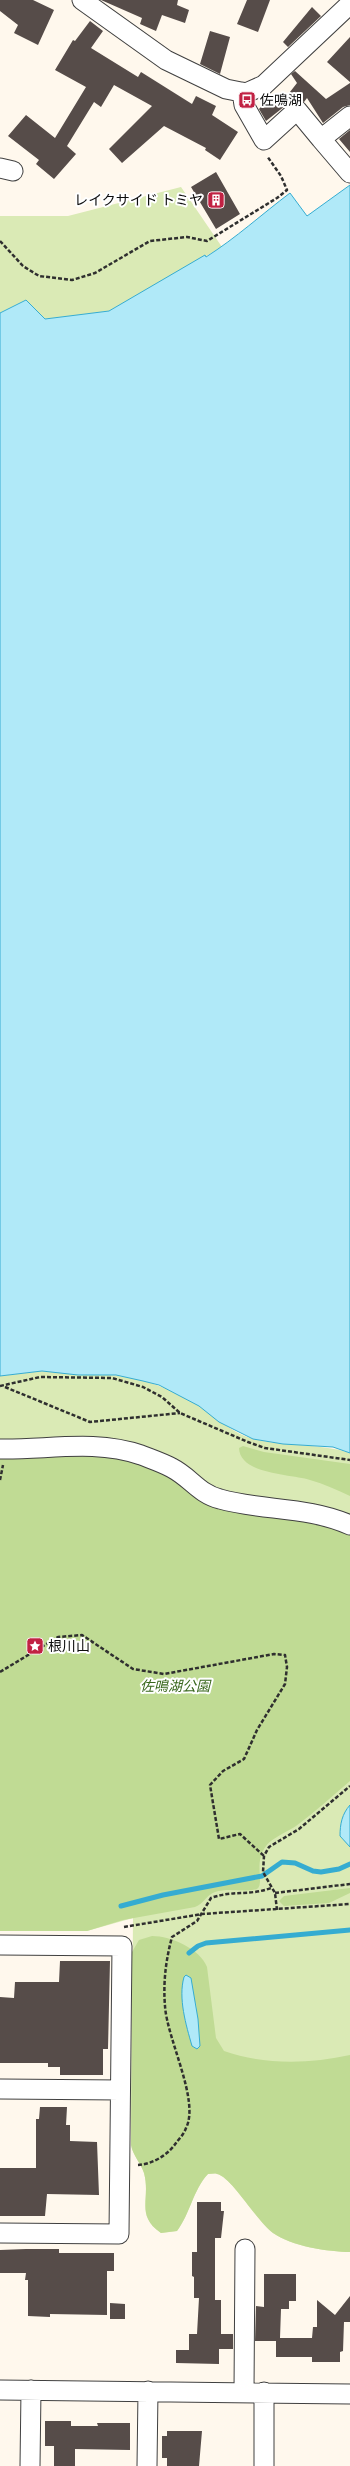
<svg xmlns="http://www.w3.org/2000/svg" width="350" height="2466" viewBox="0 0 350 2466" font-family="Georgia,'Noto Sans JP',serif">
<style>
.green{fill:#daeab5}
.forest{fill:#c0db94;fill-rule:evenodd}
.water{fill:#b0e9f8;stroke:#35acd1}
.lines{fill:none;stroke-linecap:round;stroke-linejoin:round}
.stream{stroke:#35acd1;stroke-width:5}
.building{fill:#564c49}
.minor-casing{stroke:#404040;stroke-width:21}
.path{stroke:#2f2f2f;stroke-width:2.5;stroke-dasharray:4 2;stroke-linecap:butt}
.minor{stroke:#fff;stroke-width:19}
.labels{text-anchor:middle;stroke-width:4;stroke-linejoin:round;paint-order:stroke}
.poi-label{font-size:14px;fill:#0d0d0d;stroke:#fff;text-anchor:start}
.park-label{font-size:14px;font-style:italic;fill:#37661b;stroke:#fff}
</style>
<rect width="100%" height="100%" fill="#fff8ed"/>
<path class="green" d="M181,187l41,60 -113,64 -64,8 -19,-19 -26,13v-97h68z
M42,1371c37,4 83,0 117,15 13,5 29,12 41,20 17,12 33,28 54,33 32,8 65,4 96,14v799c-21,0 -59,-6 -77,-19 -16,-11 -41,-56 -56,-59 -2,-1 -6,0 -9,0 -15,16 -18,40 -31,57l-16,2c-26,-18 -10,-34 -17,-60 -3,-10 -11,-17 -13,-28l2,-227 -46,13h-87v-555z"/>
<path class="forest" d="M243,1446l21,6 86,12v32c-13,-6 -26,-12 -40,-16 -18,-6 -70,-5 -71,-32z
M116,1455l179,61 55,16v249c-18,15 -35,31 -54,45 -9,6 -24,12 -30,20 -13,17 -1,37 -9,43 -13,4 -27,-2 -42,3 -9,3 -11,12 -20,15l-72,13 -36,11h-87v-474z
M350,1888v5l-21,10 -45,3 -5,-5 5,-5z
M152,1936c19,0 48,13 55,31l9,71 8,13c40,14 85,13 126,4v197c-21,0 -59,-6 -77,-19 -16,-11 -41,-56 -56,-59 -2,-1 -6,0 -9,0 -15,16 -18,40 -31,57l-16,2c-26,-18 -10,-34 -17,-60 -3,-10 -11,-17 -13,-28l1,-193 7,-12zM196,2002l4,44 -6,2 -8,-24z"/>
<path class="water" d="M350,185v1268l-17,-6 -50,-3 -30,-5 -34,-17 -20,-16 -40,-21 -16,-4 -27,-6h-38l-36,-4 -42,5v-1063l26,-13 19,19 64,-8 96,-56 1,2c30,-19 56,-43 84,-64l17,23z
M350,1805v42l-10,-11c0,-12 2,-22 10,-31z
M186,1975l5,3 7,41 2,27 -3,3 -5,-3c-6,-21 -14,-48 -8,-69z"/>
<g class="lines">
<path class="stream" d="M121,1906l42,-11 99,-19 20,-14 13,1 18,8 8,1 18,-3 11,-5
M189,1953l9,-7 8,-3 144,-13"/>
</g>
<path class="building" d="M0,0h33l21,10 -16,35 -24,-12 4,-8 -18,-14z
M101,0h77l-1,5 12,5 -4,13 -23,-8 -6,16 -16,-7 2,-6z
M247,0h23l-12,32 -21,-8z
M312,7l9,9 -33,31 -5,-5z
M90,21l13,10 -12,17 47,29 3,-5 51,32 4,-8 20,10 -4,9 26,17 -18,28 -15,-10 1,-2 -42,-22 -42,37 -13,-14 43,-43 -38,-21 -13,22 -7,-5 -27,44 9,8 -22,25 -18,-15 3,-4 -31,-24 18,-21 29,23 31,-51 -31,-17 18,-30 2,1z
M210,31l20,6 -10,37 -20,-10z
M350,37v45l-23,-20z
M295,71l31,28 24,-16v22l-7,2 -20,16 -16,-25 -3,4 -9,-3 -4,2 -5,-4 11,-14 -6,-9z
M272,95l13,11 -19,15 -7,-12z
M350,130v22l-11,-13z
M216,172l24,42 -24,15 -25,-42z
M60,1961h50l-2,88h-5v26h-43v-8h-12v-4h-48v-66l14,1 1,-16h44z
M40,2107h27l-1,18h4v16l27,1 2,53 -52,-1 -2,22h-45v-48h36v-49h3z
M197,2202h24v9h3l-3,27h-6v62h6v34h12v15h-14v15l-43,-1v-13h13v-16h8l2,-36h-5v-21l-2,-1v-24h5z
M26,2249h33v4h55v18h-7v44l-57,-1v3l-22,-1v-36h-3l1,-7h-26v-23z
M264,2274h32v27h-7v8h-8l-1,29h32l1,-11h4v-27l18,15 15,-19v26h-6l-1,29 -3,1v10h-28v-5h-36v-16h-21l1,-35 8,1z
M110,2303l15,1v15h-15z
M45,2421h26v5h27l-1,-3h33v27l-55,-1v17h-21v-20h-9z
M167,2431h35l-3,35h-32v-8h-5v-22h5z"/>
<g class="lines">
<defs>
<path id="minor" d="M82,0l84,60 60,29 20,4 18,-8 86,-81
M242,92l2,13 20,35 33,-30 24,29 29,-23
M321,139l29,34
M0,168l13,3
M0,1449c47,1 95,-10 141,6 10,4 22,8 31,13 18,9 27,26 48,31 42,12 87,7 130,26
M0,1945l122,1 -3,288 -119,-1
M0,2089l120,1
M0,2390l350,4
M244,2392l1,-143
M30,2466l1,-76
M147,2466l1,-75
M264,2466v-74"/>
</defs>
<use href="#minor" class="minor-casing"/>
<path class="path" d="M0,241l23,25 16,10 33,4 23,-7 55,-32 37,-4 20,4 70,-43 10,-8 -6,-14 -14,-20
M0,1386l40,-9 72,1 31,9 19,10 18,16 68,29 17,6 85,12
M5,1387l85,35 90,-9
M0,1480l3,-15
M0,1672l58,-35 24,-2 51,34 31,5 110,-20 11,1 2,12 -2,17 -28,46 -13,29 -21,12 -13,14 9,54 21,-5 24,22
M275,1893l75,-9
M277,1910l-2,-17 -12,-21 1,-16 5,-9 30,-18 51,-43
M124,1927l78,-13 148,-10
M138,2165c14,-1 29,-9 38,-22 3,-4 8,-9 10,-15 14,-27 -19,-89 -21,-122 -2,-24 1,-47 7,-69l25,-16 14,-23c21,-8 39,-2 60,-10"/>
<use href="#minor" class="minor"/>
</g>
<defs>
<symbol id="bus-square" viewBox="-11 -11 22 22"><rect x="-9" y="-9" width="18" height="18" rx="4" fill="#c12143" stroke="#fff"/><path d="M-5-6H5V4H4V6H2V4H-2V6H-4V4H-5ZM-3.5-4V0h7V-4ZM-3.5 1.2v1.5H-2V1.2ZM2 1.2v1.5H3.5V1.2Z" fill="#fff"/></symbol>
<symbol id="building-square" viewBox="-11 -11 22 22"><rect x="-9" y="-9" width="18" height="18" rx="4" fill="#c12143" stroke="#fff"/><path d="M-4-6H4V6H1V3H-1V6H-4ZM-2.5-4.3h1.7v1.8h-1.7ZM.8-4.3h1.7v1.8H.8ZM-2.5-1h1.7V.8h-1.7ZM.8-1h1.7V.8H.8Z" fill="#fff"/></symbol>
<symbol id="sight-square" viewBox="-11 -11 22 22"><rect x="-9" y="-9" width="18" height="18" rx="4" fill="#c12143" stroke="#fff"/><path d="M0-6L1.8-2.2L6-1.7L2.9 1.2L3.7 5.4L0 3.3L-3.7 5.4L-2.9 1.2L-6-1.7L-1.8-2.2Z" fill="#fff"/></symbol>
</defs>
<g fill-rule="evenodd">
<use href="#bus-square" x="237" y="90" width="20" height="20"/>
<use href="#building-square" x="206" y="190" width="20" height="20"/>
<use href="#sight-square" x="25" y="1636" width="20" height="20"/>
</g>
<g class="labels">
<g class="poi-label">
<text x="260" y="105">佐鳴湖</text>
<text x="203" y="205" text-anchor="end">レイクサイド トミヤ</text>
<text x="48" y="1651">根川山</text>
</g>
<g class="park-label">
<text x="175" y="1691">佐鳴湖公園</text>
</g>
</g>
</svg>
